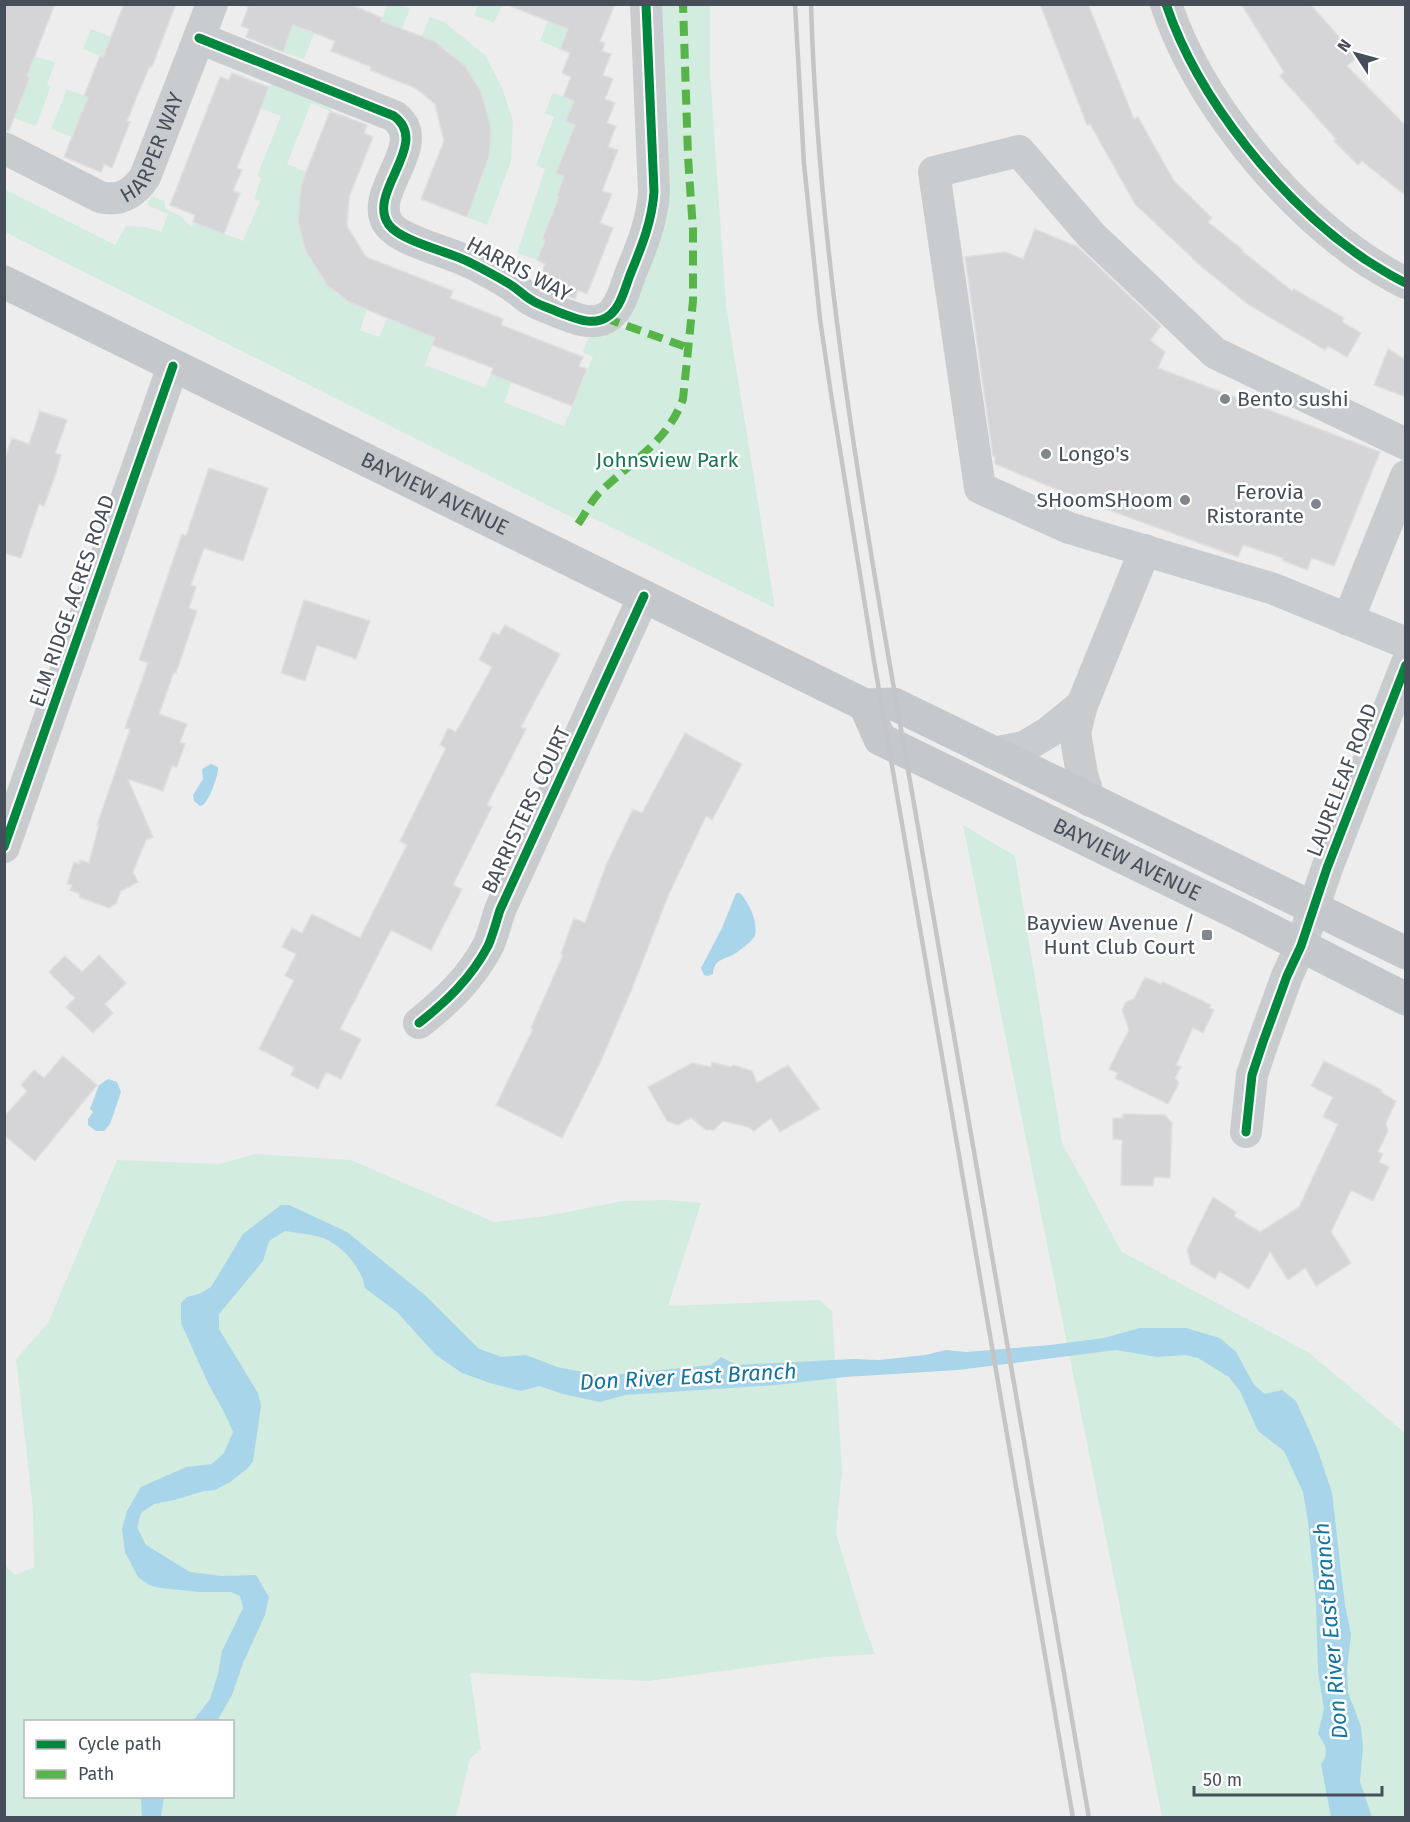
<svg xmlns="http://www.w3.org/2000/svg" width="1410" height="1822" viewBox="0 0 1410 1822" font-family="'Fira Sans',sans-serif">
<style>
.green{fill:#d2ecdf;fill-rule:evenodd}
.water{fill:#a8d5e9}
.building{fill:#d5d5d7;stroke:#dfdfe0;stroke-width:1.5}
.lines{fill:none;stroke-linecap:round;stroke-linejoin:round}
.minor{stroke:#c9ccce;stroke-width:32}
.major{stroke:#c5c8cb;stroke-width:33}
.rail{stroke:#c4c5c7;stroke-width:4.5}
.quiet{stroke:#57b448;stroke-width:8;stroke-dasharray:15 8;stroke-linecap:butt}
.cycleway-casing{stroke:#fff;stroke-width:13}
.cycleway{stroke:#00873e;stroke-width:9}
.poi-dot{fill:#81868d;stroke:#fff;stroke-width:2}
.labels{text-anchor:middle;stroke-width:5;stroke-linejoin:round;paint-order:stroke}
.street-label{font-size:21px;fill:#464e59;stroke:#fff}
.poi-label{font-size:21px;fill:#464e59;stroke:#fff;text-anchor:end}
.park-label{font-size:21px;fill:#1a7651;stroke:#fff}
.water-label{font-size:22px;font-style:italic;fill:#12749f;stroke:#fff}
</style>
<rect width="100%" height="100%" fill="#eeeded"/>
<path class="green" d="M388,4l11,1 11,4 -8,20 -21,-8z
M301,5h24l-21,54 -21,-7z
M478,5h24l-8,18 -20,-8z
M659,5h51v67l16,233 49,303 -194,-96 -6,7 -570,-287 -1,-43 111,56 11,-19 20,1 15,5 7,-18 -21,-9 4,-9 14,5v8l15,7 12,11 2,-5 49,19 17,-40 -6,-2 7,-21 -4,-2 24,-60 -20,-8 11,-27 61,24 -3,6 -19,-8 -24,61 19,8 1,80 20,33 23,17 17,8 -7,20 19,7 8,-18 48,18 -10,28 60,23 6,-14 21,8 -8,20 60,24 29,-69 -10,-5 5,-14 17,-2 13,-10 11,4 3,-7 -8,-2 13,-27z
M430,17l14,5 41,33 17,33 11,33 -2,40 -24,64 -20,-8 16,-41 -61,-140z
M548,21l20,8 -8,20 -20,-8z
M91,29l20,8 -8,20 -20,-8z
M35,56l20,7 -8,21 4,2 -15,40 -22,-8 16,-40 -3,-2z
M67,89l21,8 -16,40 -21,-8z
M553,93l21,8 -8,20 9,4 -19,48 8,3 -7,20 2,1 -16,41 2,2 -8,20 -20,-7 28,-84 -9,-4 18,-48 -9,-4z
M963,825l52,31 47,287 60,109 186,100 97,81v384h-243z
M255,1154l96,6 143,62 53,-6 76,-15 43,-1 35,3 -33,103 151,-6 13,11 10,160 -6,62 26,86 13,35 -50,3 -176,24 -179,-8 11,76 -11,10 -14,58h-451l-1,-253 11,11 19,-8 -1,-58 -17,-150 32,-36 69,-163 103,4zM26,1722h206v74h-206z"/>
<path class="water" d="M211,764l7,3c1,7 -8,32 -15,38l-3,1 -6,-5 -1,-6 10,-16 -1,-10z
M736,893h4c10,11 18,29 15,43 -5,7 -12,12 -19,17 -11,7 -22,5 -23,21l-5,2 -4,-1 -3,-7 21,-40z
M108,1079l9,3 4,10 -11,32 -6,7h-8l-8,-6v-6l5,-7 -3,-3 9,-24z
M281,1205h8l58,27 79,64 53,53 23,8 24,-2 31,12 47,9 107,-11 10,-8 15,8 117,-6 26,1 46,-5 21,-5 20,2 84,-7 54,-7 36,-10h46l34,10 16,14 18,33 11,9 17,-4 14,11 21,47 15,45 13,112 6,29 -4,36 1,22 13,35 2,20 -3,35 12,35h-41l-10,-53c9,-12 5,-18 -3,-30l6,-25 -6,-37 -2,-67 -8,-84 -5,-29 -19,-41 -26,-20 -18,-40 -11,-14 -31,-19 -13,-3 -28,2 -41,-7 -158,20 -113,7 -69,8 -151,10 -25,7 -37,-8 -24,-8 -18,5 -31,-8 -28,-10 -26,-18 -39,-43 -32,-24c-3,-20 -23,-43 -42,-50 -12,-4 -26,-5 -38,-7l-16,10 -6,20 -44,53v15l39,64 3,13 -8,55 -6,8 -17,13 -15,8 -11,1 -30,9 -20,4 -13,9 -4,14 9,18 44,27 31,4 35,-1 13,22 -4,18 -22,48 -11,32 -15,26h-24l17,-22 8,-25 4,-23 21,-43 -3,-12 -9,-4h-31l-40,-4 -11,-3 -11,-8 -13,-25 -3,-23 5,-18 14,-24 45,-20 26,-3 12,-11 9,-21 -8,-18 -17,-31 -27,-60v-20l6,-6 12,-3 12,-7 32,-53z
M141,1797h23l-3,20h-19z"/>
<path class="building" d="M4,4h51l-28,72 3,1 -21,54 -5,-1z
M124,4h52l-24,63 -2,-1 -12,28 -11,27 3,1 -18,46 -8,-4 -3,8 -37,-15 24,-60 -4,-1 16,-40 3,1z
M244,4h106l32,14 -1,3 53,20 31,25 16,25 10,38 -2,28 -22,60 -46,-18 23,-58 -9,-37 -20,-16 -45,-18 1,-3 -40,-16 4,-10 -42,-16 -10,27 -37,-15 3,-8 -8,-3 7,-18z
M510,4h105l-15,37 5,2 -3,8 9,3 -8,21 10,4 -8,20 10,4 -8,20 9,3 -8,21 10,3 -16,41 10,3 -12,29 13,5 -26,66 -9,-4 -3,9 -37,-16 7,-19 -8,-4 8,-20 -3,-1 17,-42h-2l7,-21 -8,-3 19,-48 -9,-4 8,-20 -11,-4 8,-20 -9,-4 8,-20 -10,-4 8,-20 -58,-23z
M1040,4h48l46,115 4,-2 36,64 38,37 -4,4 35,28 -1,1 50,40 2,-2 50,29 -2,4 19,11 -14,24 -19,-11 -3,4 -76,-45 -46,-37 -68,-64 -45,-80 -3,1z
M1241,4h69l47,53 -10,9 59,60v70l-44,-35 -4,4 -24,-24 2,-2 -56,-63 4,-4z
M232,73l37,14 -32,81 5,2 -9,21 7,2 -16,41 -31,-12 2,-7 -25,-10 50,-128 9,3z
M330,111l37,14 -3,8 9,4 -24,60 -2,29 19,31 87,34 -3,7 53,21 -2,6 82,32 -4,9 8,3 -15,37 -81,-32 2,-6 -61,-23 3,-7 -86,-36 -22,-17 -21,-33 -8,-30 3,-37z
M1035,229l43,18 83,79 -11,14 15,12 -7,16 222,84 -46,114 -22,-8 -5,12 -25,-10 1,-2 -40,-13 -5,12 -143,-52 -100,-41v-8h-2l-28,-199 40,-5 18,7z
M1388,349l18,11v37l-32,-12z
M40,411l27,9 -12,33 6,2 -5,18 -12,33 -5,-2 -18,54 -17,-5v-91l8,-24 17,6z
M209,468l59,20 -25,73 -39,-13 -13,37 5,2 -7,21 8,3 -21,62 -2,-1 -15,42 28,10 -7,18 5,2 -8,23 -5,-1 -9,25 -35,-12 25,58 -7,3 -13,32 5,10 -17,9 -5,13 -7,4 -30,-11 1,-3 -10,-4 2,-5 -5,-1 7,-22 5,2 1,-4 9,3 10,-38h-2l33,-96 -5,-1 23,-65 -9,-3 43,-126 4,2z
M304,600l66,21 -14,38 -39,-14 -12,36 -24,-8z
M505,625l55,29 -39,73 5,2 -39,76 5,2 -39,78 9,4 -31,61 -40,-20 -51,99 21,10 -20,40 -15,-7 -8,17 -27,-14 3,-8 -35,-18 35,-69 -9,-4 11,-22 -14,-7 10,-19 10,5 10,-19 48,24 47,-93 -7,-4 46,-93 -6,-3 8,-17 8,4 36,-65 -13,-7 14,-28 6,3z
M685,733l57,31 -30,56 -6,-4 -38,80 -37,95 -32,74 -37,73 -66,-33 37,-76 -2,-1 32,-73 -2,-1 13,-36 11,5 22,-60 26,-54 9,4z
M99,955l27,28 -21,21 8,9 -20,20 -27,-26 9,-9 -26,-26 16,-16 17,16z
M1145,977l16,7 2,-2 48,23 -2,3 5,2 -11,23 -10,-5 -17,37 5,2 -6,11 4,5 -11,21 -53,-26 3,-5 -9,-4 20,-39 -7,-20 4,-8 8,-3z
M63,1056l34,29 -62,76 -31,-26v-18l23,-26 -6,-6 13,-15 10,8z
M1324,1061l58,29 -1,2 15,9 -10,22 2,8 -10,21 5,2 -4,8 10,5 -16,34 -22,-11 -20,42 20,31 -35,23 -11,-18 -17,12 -18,-28 -21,37 -30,-18 -4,8 -24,-15 -4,-14 26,-53 23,15 -2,4 26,16 39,-25 39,-83 -15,-7 10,-20 -22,-11z
M712,1062l18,5 4,-2 18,6 5,12 31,-18 32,44 -40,23 -9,-14 -17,13 -6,-4 -25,-6 -9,9h-8l-15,-12 -13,7 -11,-4 -19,-34 44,-24 19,4z
M1123,1114l42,1 7,8 -2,55 -16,-1 -1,9 -32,-1 1,-45 -9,-1v-21h10z"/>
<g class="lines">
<g class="minor">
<path d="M1166,4c32,96 117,200 200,256 13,8 26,17 40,23"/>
<path d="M199,38l195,78c38,28 -29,77 -5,109 13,17 62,27 82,38 14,7 27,14 40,22 8,5 14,12 22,16 8,5 17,7 25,11 17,6 36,16 52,3 11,-9 15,-27 20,-40 11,-27 22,-53 24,-83l-8,-188"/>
<path id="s1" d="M4,148l96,49c20,5 34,-4 45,-20l67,-173"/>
<path d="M1406,444l-191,-91 -124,-118 -72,-84 -85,21 46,316 89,40 205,61 132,54"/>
<path d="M1348,620l58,-144"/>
<path d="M993,753l31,-6 25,-15 33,-27"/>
<path d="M1090,801l-8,-27 -7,-41 7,-28 63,-155"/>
<path d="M4,847l169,-481"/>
<path d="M419,1023c28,-22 52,-45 69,-77 5,-11 8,-24 12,-36l144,-314"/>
<path d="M1246,1132l6,-57 11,-33 24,-66 14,-30 26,-78 79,-203"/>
</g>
<g class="major">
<path id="s2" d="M4,282l861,423 29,-1 512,249"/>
<path id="s3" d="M865,705l15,34 359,175 167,85"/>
</g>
<path class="rail" d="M795,4l9,160 16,155 11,75 43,267 199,1157
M811,4c8,277 60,551 107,823 57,330 114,660 171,991"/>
<path class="quiet" d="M605,318l84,30
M578,524c7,-10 13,-23 21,-31 31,-30 69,-52 84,-94l10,-98v-71l-5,-73 -5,-153"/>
<defs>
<path id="cycleway" d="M1166,4c32,96 117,200 200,256 13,8 26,17 40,23
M199,38l195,78c38,28 -29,77 -5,109 13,17 62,27 82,38 14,7 27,14 40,22 8,5 14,12 22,16 8,5 17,7 25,11 17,6 36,16 52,3 11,-9 15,-27 20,-40 11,-27 22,-53 24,-83l-8,-188
M4,847l169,-481
M419,1023c28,-22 52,-45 69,-77 5,-11 8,-24 12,-36l144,-314
M1246,1132l6,-57 11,-33 24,-66 14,-30 26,-78 79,-203"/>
</defs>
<use href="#cycleway" class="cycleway-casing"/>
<use href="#cycleway" class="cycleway"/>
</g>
<g class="poi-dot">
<circle cx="1225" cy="399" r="6"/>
<circle cx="1046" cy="454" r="6"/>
<circle cx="1185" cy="500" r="6"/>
<circle cx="1316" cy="504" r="6"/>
<rect x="1201" y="929" width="12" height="12" rx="3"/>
</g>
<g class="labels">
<g class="street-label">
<text dy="7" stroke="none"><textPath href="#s1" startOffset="190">HARPER WAY</textPath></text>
<text transform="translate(519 269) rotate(28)" y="7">HARRIS WAY</text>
<text dy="7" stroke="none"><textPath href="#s2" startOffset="480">BAYVIEW AVENUE</textPath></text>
<text transform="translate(72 601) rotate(-71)" y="7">ELM RIDGE ACRES ROAD</text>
<text transform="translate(1342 780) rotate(-69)" y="7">LAURELEAF ROAD</text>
<text transform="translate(526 810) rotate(-65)" y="7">BARRISTERS COURT</text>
<text dy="7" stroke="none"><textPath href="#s3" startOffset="312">BAYVIEW AVENUE</textPath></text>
</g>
<g class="poi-label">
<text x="1237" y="406" text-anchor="start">Bento sushi</text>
<text x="1058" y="461" text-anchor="start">Longo's</text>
<text x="1304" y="499">Ferovia<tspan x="1304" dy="24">Ristorante</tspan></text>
<text x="1173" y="507">SHoomSHoom</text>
<text x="1195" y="930">Bayview Avenue /<tspan x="1195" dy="24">Hunt Club Court</tspan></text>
</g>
<g class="park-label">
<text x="667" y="467">Johnsview Park</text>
</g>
<g class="water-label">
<text transform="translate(688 1376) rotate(-3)" y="8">Don River East Branch</text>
<text transform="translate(1330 1631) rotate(-95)" y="8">Don River East Branch</text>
</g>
</g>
<rect width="1410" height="1822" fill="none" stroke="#464e59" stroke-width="12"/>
<rect x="24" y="1720" width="210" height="78" fill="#ffffff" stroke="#b5b8bd" stroke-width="1.5"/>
<rect x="36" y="1740" width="30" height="9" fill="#00873e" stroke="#b5b8bd" stroke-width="1.5"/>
<text x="78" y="1750" font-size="18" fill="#464e59">Cycle path</text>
<rect x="36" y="1770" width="30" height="9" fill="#57b448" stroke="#b5b8bd" stroke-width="1.5"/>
<text x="78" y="1780" font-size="18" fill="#464e59">Path</text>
<g transform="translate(1356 54) rotate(306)" stroke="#ffffff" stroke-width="4.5" paint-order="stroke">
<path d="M0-4.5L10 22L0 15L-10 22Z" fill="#464e59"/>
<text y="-9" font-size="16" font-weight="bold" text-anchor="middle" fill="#464e59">N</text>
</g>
<path d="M1194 1786v9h188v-9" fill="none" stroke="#464e59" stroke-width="3"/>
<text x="1203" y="1786" font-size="18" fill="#464e59" stroke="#ffffff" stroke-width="4.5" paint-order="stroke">50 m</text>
</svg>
